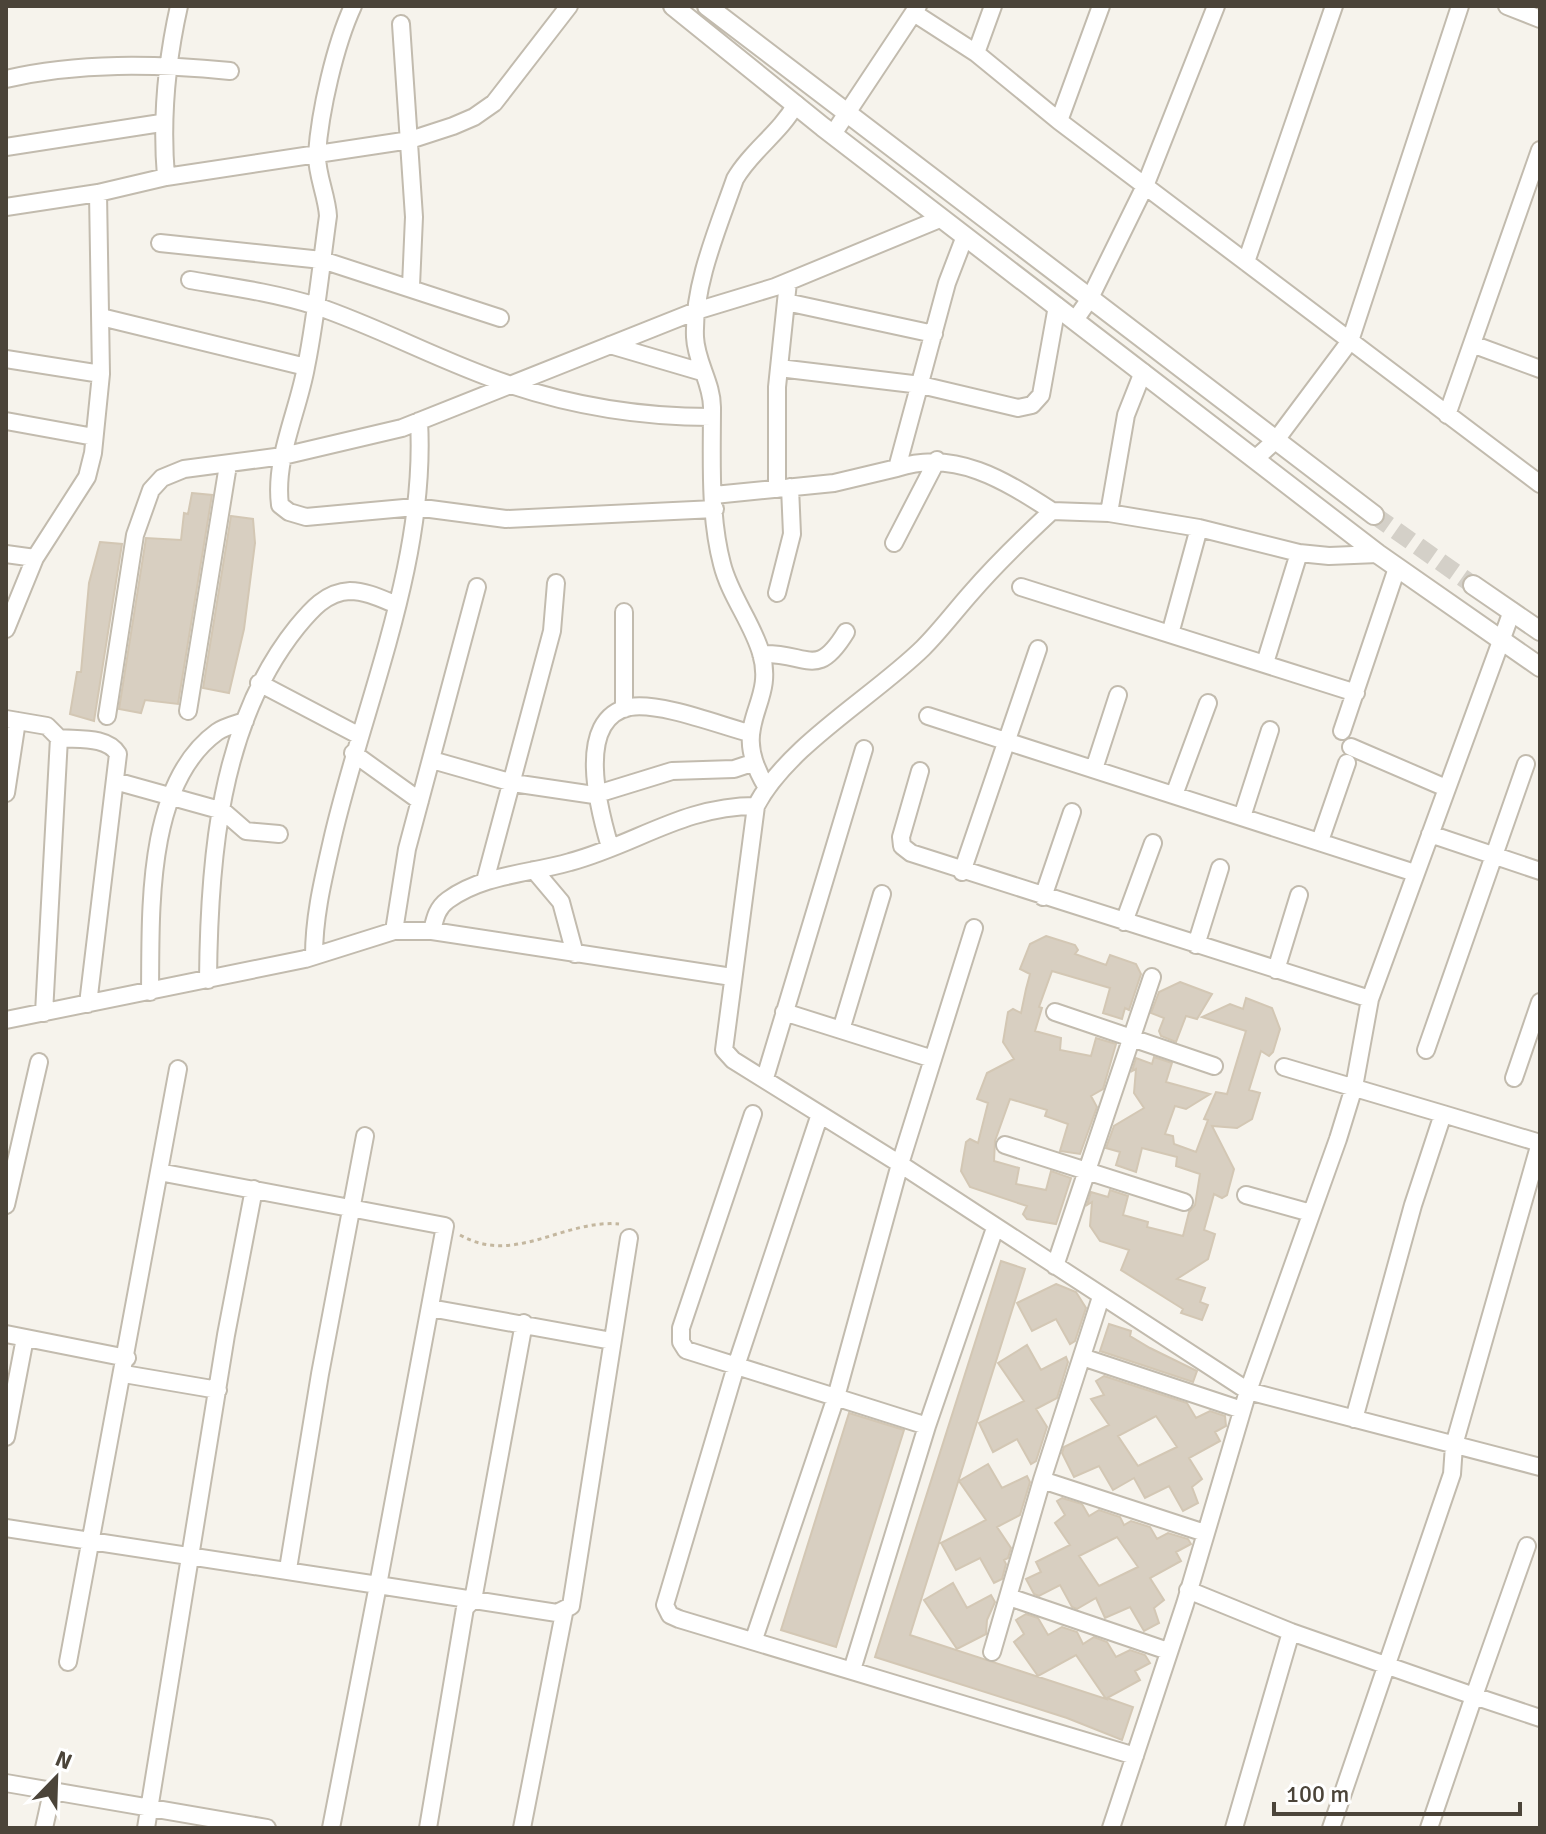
<svg xmlns="http://www.w3.org/2000/svg" width="1546" height="1834" viewBox="0 0 1546 1834" font-family="Signika,sans-serif">
<style>
.building{fill:#d8cfc1;stroke:#d3c7b4;stroke-width:2;fill-rule:evenodd}
.lines{fill:none;stroke-linecap:round;stroke-linejoin:round}
.tertiary-tunnel{stroke:#d4d0c8;stroke-width:18;stroke-dasharray:18 9;stroke-linecap:butt}
.minor-casing{stroke:#c2bbae;stroke-width:20}
.tertiary-casing{stroke:#c2bbae;stroke-width:22}
.path{stroke:#c4b79f;stroke-width:3;stroke-dasharray:4 4;stroke-linecap:butt}
.minor{stroke:#fff;stroke-width:16}
.tertiary{stroke:#fff;stroke-width:18}
</style>
<rect width="100%" height="100%" fill="#f6f3ec"/>
<path class="building" d="M192,493l20,2 -34,209 -33,-4 -4,13 -22,-4 27,-171 35,2 3,-27 4,1z
M231,516l22,3 2,24 -11,86 -15,64 -26,-5z
M100,542l22,2 -28,177 -24,-7 7,-42h4l8,-89z
M1046,936l29,9 3,5 -3,4 31,11 4,-10 26,9 5,10 -12,36 -4,-2 -3,11 -19,-6 7,-25 -58,-17 -13,36 3,1 -7,23 26,7 -1,12 31,6 5,-18 20,6 -13,45 -12,7 6,11 -17,47 -20,-3 8,-27 -23,-8 2,-6 -37,-11 -15,42 -1,20 25,7 -3,16 30,6 5,-19 20,7 -15,46 -29,-5 -4,-5 4,-8 -57,-19 -9,-16 5,-29 4,-3 8,4 10,-40 -11,-4 10,-26 27,-14 -11,-17 5,-30 5,-3 8,4 5,-24 4,-15 -10,-5 10,-25z
M1180,982l32,12 -15,25 -11,-3 -10,26 -15,-6 -2,-5 5,-13 -13,-5 8,-21z
M1246,998l26,10 8,21 -7,23 -4,4 -8,-5 -12,39 11,3 -8,26 -15,9 -25,-2 22,43 -7,26 -5,3 -8,-4 -10,36 11,4 -7,25 -31,20 28,9 -5,14 8,3 -6,15 -21,-7 2,-4 -62,-39 8,-20 -29,-9 -10,-15 2,-24 -5,3 4,-13 17,5 2,-7 18,6 -5,19 25,7 -1,5 36,9 6,-24 6,-7 5,-31 -24,-8 1,-9 -35,-9 -6,24 -20,-7 4,-13 -14,-4 8,-22 30,-18 -10,-15 2,-24 -4,2 4,-13 16,6 2,-7 18,6 -6,19 44,12 -24,15 -11,-3 -10,28 8,2 1,8 22,8 12,-32 -4,-1 12,-27 11,2 19,-63 -44,-14 28,-13 13,5z
M1001,1261l24,8 -115,366 196,64 -30,-44 -38,21 -24,-34 10,-8 -8,-14 10,-6 12,4 10,17 14,-8 15,5 6,12 11,-7 13,5 9,15 14,-7 15,5 5,8 -15,8 5,9 -33,18 26,9 -11,33 -55,-22 -192,-61z
M1056,1284l20,8 10,16 -11,33 -5,3 -14,-25 -24,12 -15,-28z
M1109,1324l22,7 -1,5 20,12 47,23 -4,11 -93,-31z
M1027,1345l14,25 25,-13 2,5 -11,36 -21,11 11,18 -11,34 -5,3 -14,-25 -24,13 -14,-29 45,-22 -26,-38z
M1104,1376l83,27 9,15 14,-7 15,5 1,10 -11,6 5,9 -31,17 13,21 -10,8 6,16 -15,8 -14,-25 -24,12 -11,-20 -21,12 -14,-24 -25,11 -12,-24 2,-6 45,-22 -18,-26 13,-4 -8,-14zM1156,1416l21,31 -39,19 -20,-30z
M849,1413l55,17 -68,217 -55,-17z
M988,1464l14,24 25,-12 3,6 -10,33 -23,12 14,21 -3,10 -4,2 2,4 -4,15 -8,4 -14,-25 -24,12 -15,-27 45,-23 -27,-39z
M1062,1498l20,6 7,12 10,-6 21,7 4,8 7,-4 19,6 7,12 11,-6 20,6 3,5 -15,8 5,9 -31,17 14,22 -10,8 5,15 -15,8 -14,-24 -25,11 -9,-20 -19,11 -5,-2 -12,-22 -21,11 -5,-2 -8,-15 15,-7 -5,-10 34,-17 -15,-22 10,-8 -8,-14zM1117,1537l21,30 -39,19 -20,-30z
M953,1583l14,25 24,-13 4,7 -8,18 -1,14 -29,15 -33,-49z"/>
<g class="lines">
<path class="tertiary-tunnel" d="M1374,515l99,70"/>
<defs>
<path id="minor" d="M353,6c-18,39 -33,105 -36,148 -1,19 10,42 11,62 -7,50 -12,102 -22,151 -8,45 -32,92 -26,138l9,7 17,5 109,-10 91,12 209,-10
M1507,6l33,13
M914,13l62,40 83,68 481,363
M401,24l13,193 -3,69
M976,53l17,-47
M6,79c73,-17 150,-15 224,-8
M1059,121l42,-115
M833,134l85,-128
M6,147l155,-24
M166,177c-5,-59 0,-113 13,-171
M6,207l92,-14 68,-16 244,-37 43,-14 21,-9 20,-14 75,-97
M160,243l162,17 178,58
M1246,262l88,-256
M190,280c42,7 85,13 126,26 65,22 126,56 192,78 65,22 134,33 203,33
M786,302l148,32
M101,317l205,50
M1075,320l14,-20 56,-114 71,-180
M1472,344l68,25
M610,345l92,27
M6,359l95,15
M779,368l142,17 97,23 14,-3 9,-10 16,-89
M1447,415l93,-265
M6,421l88,16
M1255,459l21,-19 74,-99 110,-335
M897,468c58,-19 107,12 155,43
M777,489v-102l11,-105
M714,495l120,-12 63,-15 50,-185 18,-47
M1109,513l17,-98 17,-43
M894,543l43,-83
M6,554l29,4
M1378,554l-49,2 -30,-3 -100,-25 -90,-15 -57,-2c-28,26 -56,53 -81,82 -16,18 -31,38 -48,55 -50,49 -136,98 -167,158l-32,244 9,10 167,104 348,227 292,76
M1021,587l335,106
M777,593l15,-59 -2,-47
M6,629l29,-71 52,-81 6,-24 8,-79 -3,-181
M1170,634l29,-106
M761,654c47,-2 55,27 85,-22
M1265,663l34,-110
M259,683l99,52
M624,709v-97
M188,711l40,-246
M107,716l28,-181 16,-45 11,-12 22,-9 99,-13 119,-28 294,-117 79,-24 167,-69
M928,716l487,157
M6,719l41,7 12,12 -15,275
M1342,731l55,-163
M59,738c19,2 48,-2 59,16l-30,250
M1351,747l95,41
M353,753l67,48
M432,760l81,23 81,12 78,-24 62,-2 18,-6
M1094,769l24,-74
M920,771l-19,66 1,9 9,7 459,146
M115,781l108,30 23,20 33,3
M766,786c-39,-64 11,-80 -5,-133 -9,-31 -31,-57 -39,-89 -13,-49 -10,-107 -10,-157 0,-24 -16,-45 -17,-70 -2,-52 23,-109 40,-158 16,-28 45,-46 61,-75
M6,793l11,-72
M1174,795l34,-92
M1242,817l28,-87
M1430,834l110,37
M1320,841l27,-78
M610,847c-11,-37 -36,-129 20,-140 30,-5 89,18 119,26
M534,870l27,32 14,52
M962,872l76,-223
M485,881l67,-250 4,-48
M1043,897l29,-85
M1124,922l29,-79
M394,931l13,-82 70,-262
M432,931c3,-13 5,-23 16,-31 36,-26 81,-26 122,-38 67,-18 113,-56 186,-56
M1196,945l24,-77
M314,956c0,-42 10,-80 19,-120 32,-136 94,-274 86,-415
M1276,970l23,-75
M208,980c1,-119 11,-256 89,-353 14,-17 29,-35 53,-36 16,0 32,8 47,14
M150,992c1,-79 -5,-208 67,-260 7,-5 19,-8 28,-11
M784,1012l149,47
M1055,1012l159,54
M6,1020l299,-61 89,-28h38l300,46
M841,1030l41,-136
M1426,1050l100,-286
M1284,1067l159,47
M765,1078l99,-329
M1514,1078l26,-76
M753,1114l-72,214v14l5,8 241,76
M820,1114l-84,252 -71,239 5,10 9,4 456,137
M1005,1145l179,57
M1246,1195l65,18
M6,1205l33,-143
M1055,1266l97,-289
M430,1308l182,33
M6,1334l121,24
M1082,1357l160,53
M124,1374l94,16
M1354,1419l59,-214 30,-91 97,29
M6,1437l19,-99
M1042,1480l163,53
M6,1528l372,57 67,-359 -286,-54
M1527,1546l-53,150 66,22
M288,1569l32,-195 45,-238
M1188,1590l103,42 183,64 -45,132
M1009,1597l159,54
M754,1639l82,-242 64,-233 74,-236
M992,1652l50,-172 59,-183
M68,1662l110,-593
M852,1670l75,-244 68,-198
M6,1783l261,45
M44,1828l8,-36
M146,1828l80,-493 28,-146
M331,1828l47,-243 179,28 14,-7 58,-368
M428,1828l37,-220 8,-8 51,-277
M522,1828l42,-215
M1111,1828l74,-224 63,-213 90,-252 16,-52 16,-88 142,-388
M1234,1828l57,-196
M1331,1828l121,-354 2,-29 86,-302"/>
<path id="tertiary" d="M673,6l150,121 555,427 162,113
M707,6l667,509
M1473,585l67,46"/>
</defs>
<use href="#minor" class="minor-casing"/>
<use href="#tertiary" class="tertiary-casing"/>
<path class="path" d="M460,1235c54,31 104,-16 159,-11"/>
<use href="#minor" class="minor"/>
<use href="#tertiary" class="tertiary"/>
</g>
<rect width="1546" height="1834" fill="none" stroke="#4b4439" stroke-width="16"/>
<g transform="translate(56 1778) rotate(23)" stroke="#ffffff" stroke-width="6" paint-order="stroke">
<path d="M0-6L14 30L0 20L-14 30Z" fill="#4b4439"/>
<text y="-12" font-size="22" font-weight="bold" text-anchor="middle" fill="#4b4439">N</text>
</g>
<path d="M1274 1802v12h246v-12" fill="none" stroke="#4b4439" stroke-width="4"/>
<text x="1286" y="1802" font-size="24" fill="#4b4439" stroke="#ffffff" stroke-width="6" paint-order="stroke">100 m</text>
</svg>
